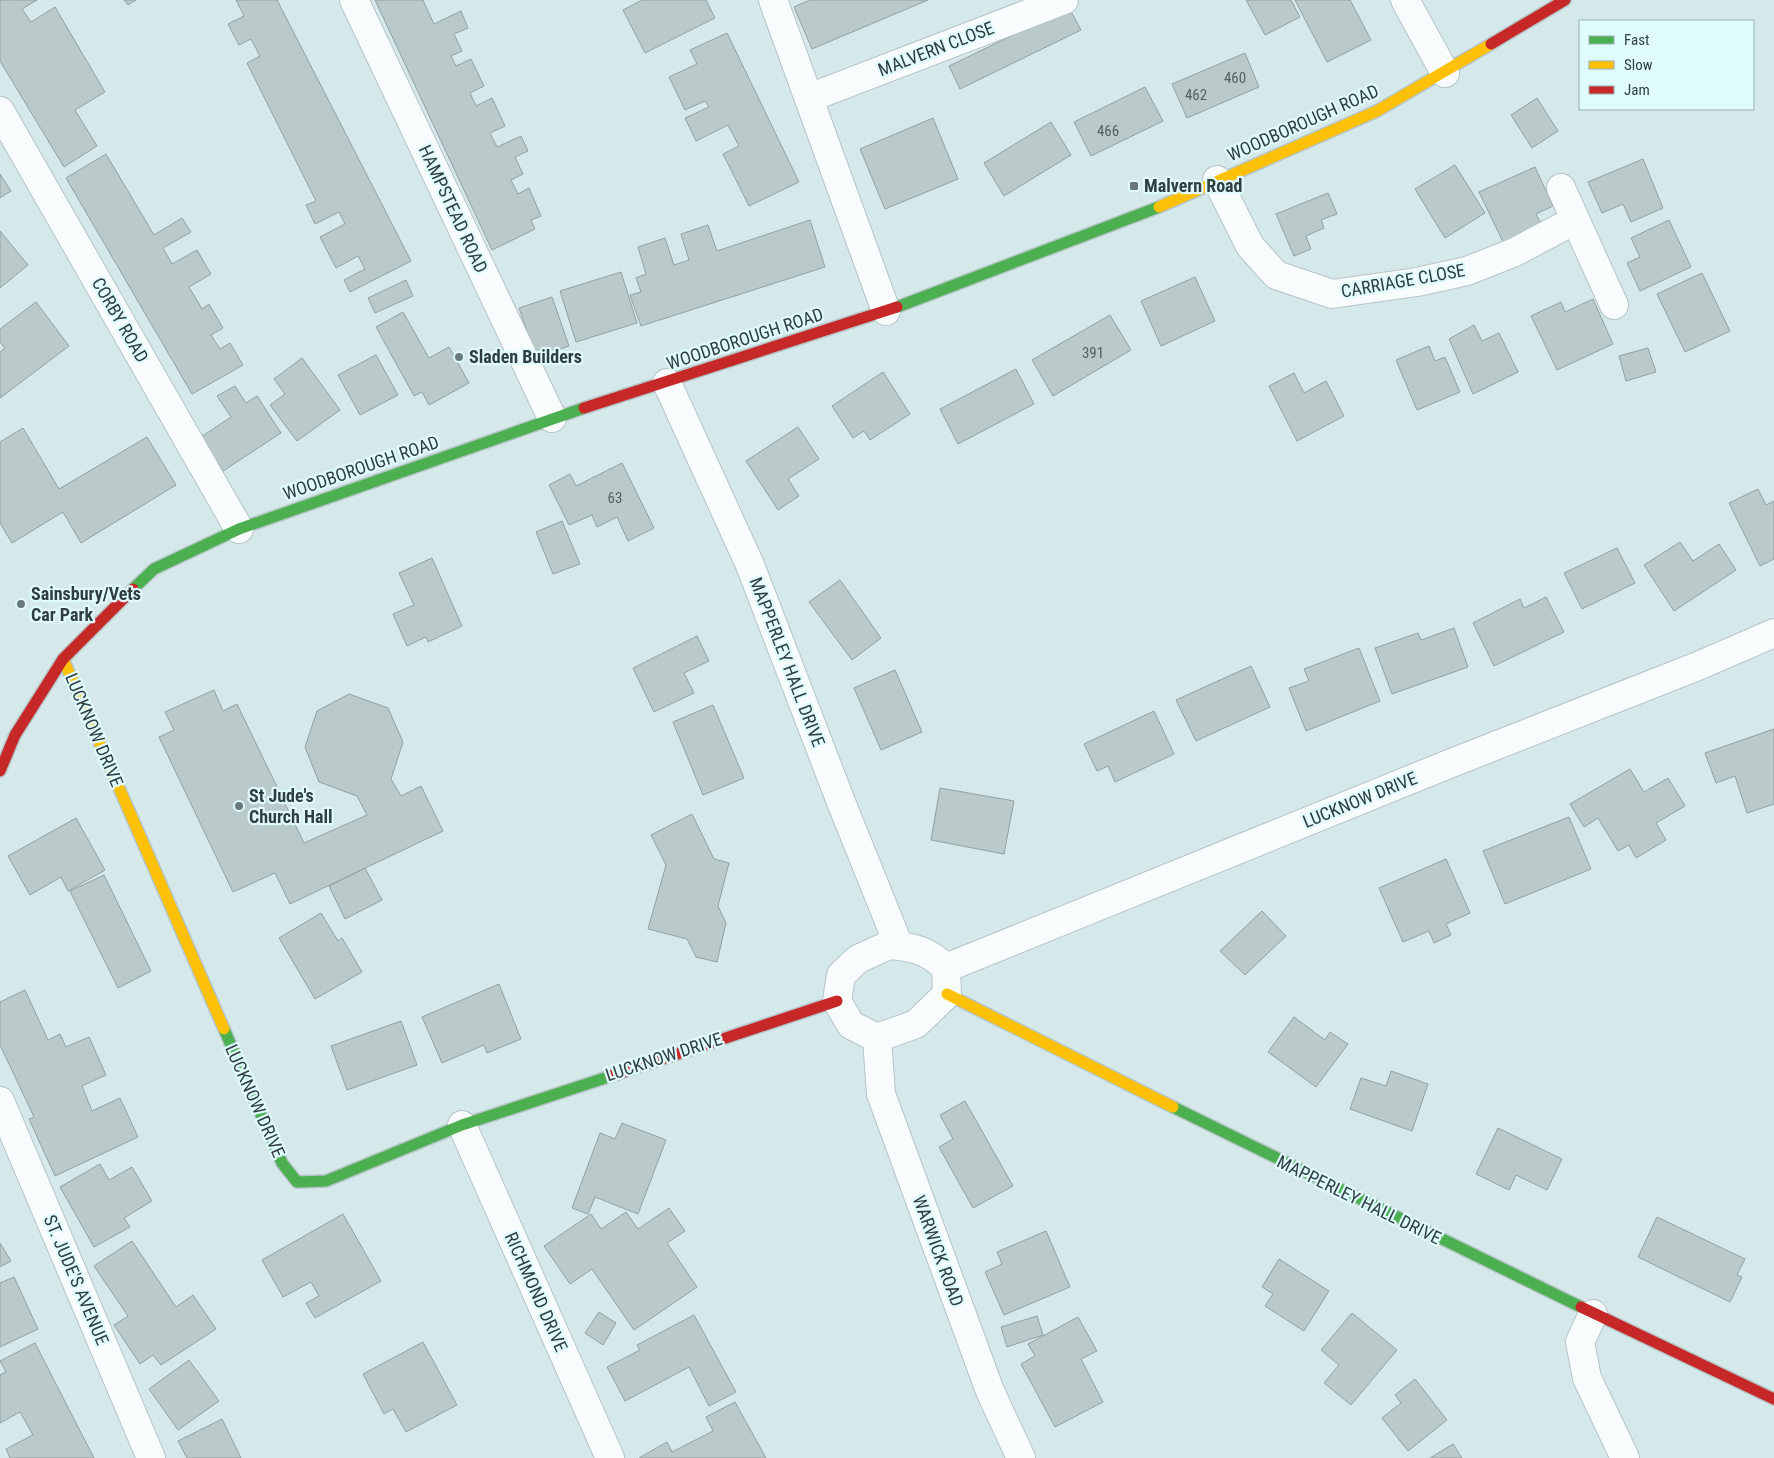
<svg xmlns="http://www.w3.org/2000/svg" width="1774" height="1458" viewBox="0 0 1774 1458" font-family="'Roboto Condensed',sans-serif">
<style>
.building{fill:#bac9ca;stroke:#92a1a2}
.lines{fill:none;stroke-linecap:round;stroke-linejoin:round}
.street-casing{stroke:#b6c5c7;stroke-width:30}
.fast-casing{stroke:#b6c5c7;stroke-width:14}
.slow-casing{stroke:#b6c5c7;stroke-width:14}
.jam-casing{stroke:#b6c5c7;stroke-width:14}
.street{stroke:#f9fcfc;stroke-width:28}
.fast{stroke:#4caf50;stroke-width:11}
.slow{stroke:#ffc107;stroke-width:11}
.jam{stroke:#c62828;stroke-width:11}
.poi-dot{fill:#6a7a7c;stroke:#dffbfe;stroke-width:2}
.labels{text-anchor:middle;stroke-width:4.5;stroke-linejoin:round;paint-order:stroke}
.number-label{font-size:15px;fill:#526162}
.street-label{font-size:18px;fill:#303e40;stroke:#dffbfe}
.poi-label{font-size:18px;font-weight:bold;fill:#303e40;stroke:#dffbfe;text-anchor:start}
</style>
<rect width="100%" height="100%" fill="#d5e8ea"/>
<path class="building" d="M0,0h37l-15,9 9,13 24,-15 50,85 -30,18 22,36 -33,21 -64,-106z
M124,0h12l-8,5z
M236,0h41l134,261 -61,31 -6,-12 21,-11 -7,-13 -22,12 -16,-31 25,-13 -6,-12 -24,12 -9,-19 10,-4 -69,-138 13,-7 -9,-17 -12,6 -11,-21 16,-8z
M375,0h48l11,24 27,-13 7,17 -14,6 8,17 -11,5 5,10 15,-7 13,27 -14,7 6,13 16,-8 13,28 -15,7 7,14 24,-11 7,15 -13,6 8,17 -12,6 7,14 11,-6 12,28 -10,4 4,9 -43,21z
M642,0h64l9,18 -70,35 -22,-43z
M810,0h118l-116,49 -18,-42z
M1246,0h45l9,17 -35,18z
M1295,0h55l21,40 -44,22z
M1069,8l12,22 -121,59 -11,-23z
M727,33l72,149 -50,24 -26,-52 16,-8 -11,-21 -32,16 -11,-23 24,-11 -4,-6 -20,9 -16,-33 28,-13 -7,-14z
M1245,53l14,34 -72,31 -15,-34z
M1145,87l18,34 -72,35 -17,-34z
M1537,98l21,33 -26,17 -21,-33z
M933,118l25,61 -73,30 -25,-60z
M1051,122l20,33 -67,41 -20,-33z
M106,154l48,81 28,-17 9,14 -28,16 9,16 25,-14 14,24 -22,13 13,22 7,-5 14,24 -12,7 9,14 10,-6 13,22 -51,29 -126,-216z
M1643,159l20,49 -32,14 -8,-18 -21,9 -14,-31z
M1455,165l30,48 -40,25 -30,-49z
M1535,167l18,39 -17,8 6,12 -38,18 -25,-52z
M0,174l11,17 -11,7z
M1328,193l9,21 -16,6 3,8 -18,8 5,13 -17,7 -18,-42z
M810,220l15,47 -184,59 -11,-31 11,-3 -5,-14 10,-4 -8,-27 27,-9 9,27 15,-5 -8,-26 27,-9 9,26z
M1669,220l22,47 -51,24 -13,-28 13,-6 -9,-19z
M0,231l28,34 -28,23z
M621,272l16,51 -61,19 -16,-51z
M1702,273l28,58 -45,21 -28,-58z
M1195,277l20,44 -54,25 -20,-45z
M406,280l7,16 -38,17 -7,-15z
M552,297l17,49 -33,11 -17,-49z
M1593,299l20,45 -56,26 -26,-54 30,-14 4,10z
M36,302l33,44 -69,52v-46l5,-4 -5,-6v-13z
M403,312l26,46 20,-11 20,36 -40,22 -7,-13 -8,4 -38,-69z
M1110,315l21,35 -78,46 -21,-36z
M1474,325l8,16 17,-8 19,39 -45,22 -24,-55z
M1429,346l6,15 10,-4 15,35 -43,18 -21,-50z
M1648,348l8,24 -30,9 -7,-25z
M376,355l22,40 -38,20 -22,-40z
M302,358l38,52 -43,31 -27,-36 15,-11 -11,-15z
M1016,369l18,35 -76,40 -18,-35z
M883,372l27,42 -40,26 -6,-9 -11,7 -21,-32z
M1294,373l10,20 22,-12 18,35 -47,25 -28,-55z
M235,386l11,17 11,-7 24,37 -58,38 -22,-34 30,-20 -14,-21z
M798,427l21,32 -31,20 11,17 -21,14 -32,-49z
M23,428l36,61 88,-52 29,48 -95,58 -18,-31 -51,31 -12,-20v-81z
M622,463l32,65 -26,13 -11,-24 -20,10 -5,-12 -23,10 -20,-40 21,-11 6,12z
M1758,489l8,16 8,-4v58l-14,7 -31,-63z
M562,521l18,43 -27,10 -17,-42z
M1680,542l13,19 26,-17 17,26 -62,41 -30,-46z
M1617,548l18,35 -53,26 -18,-36z
M432,558l30,68 -34,16 -2,-5 -19,9 -14,-32 21,-9 -15,-32z
M840,580l41,58 -29,22 -43,-58z
M1546,597l18,35 -70,34 -21,-43 47,-24 4,9z
M1454,628l14,39 -76,27 -17,-46 43,-15 3,7z
M697,636l12,25 -25,12 10,20 -40,19 -21,-44z
M1359,648l21,53 -74,30 -17,-43 20,-7 -5,-12z
M1251,666l19,41 -74,34 -20,-41z
M895,670l27,62 -41,18 -27,-62z
M214,690l9,21 14,-7 67,139 63,-28 -10,-19 -38,-14 -14,-35 12,-36 32,-17 39,14 15,34 -12,37 10,17 20,-10 22,45 -153,73 -15,-31 -42,19 -74,-155 15,-7 -9,-18z
M713,705l31,73 -41,17 -30,-73z
M1154,711l20,43 -59,28 -7,-16 -11,5 -13,-27z
M1774,729v75l-27,9 -12,-37 -19,7 -11,-30z
M1630,769l14,23 24,-14 17,28 -29,17 10,17 -30,18 -7,-13 -11,6 -20,-33 -14,9 -14,-23z
M940,788l74,13 -10,53 -73,-14z
M692,814l22,45 15,4 -11,43 8,17 -9,39 -21,-5 -9,-18 -39,-10 18,-64 -15,-30z
M1569,817l22,52 -86,35 -22,-53z
M76,818l29,52 -37,21 -7,-14 -31,18 -22,-39z
M1446,859l24,54 -24,11 5,11 -17,8 -5,-12 -26,11 -24,-54z
M365,868l17,32 -37,19 -16,-33z
M104,875l47,96 -33,17 -48,-97z
M1262,911l24,25 -41,39 -25,-24z
M321,913l17,28 4,-3 20,34 -47,27 -36,-61z
M499,984l22,55 -34,14 -3,-8 -42,18 -20,-46z
M25,990l23,50 12,-6 6,13 23,-10 17,38 -24,11 10,25 28,-13 18,39 -83,39 -26,-57 5,-2 -34,-72v-43z
M1294,1017l31,23 5,-8 18,12 -32,43 -48,-35z
M401,1021l16,44 -70,25 -16,-44z
M1391,1071l37,13 -16,47 -62,-22 11,-31 25,8z
M965,1101l48,85 -40,22 -34,-61 14,-8 -13,-24z
M622,1123l44,17 -28,74 -43,-17 -7,17 -16,-6 28,-75 15,6z
M1498,1128l64,31 -15,31 -31,-15 -7,15 -33,-16z
M100,1164l9,16 23,-13 20,34 -28,17 6,9 -36,20 -34,-60z
M669,1208l16,23 -18,12 30,44 -63,43 -42,-61 -22,15 -26,-38 47,-32 10,15 25,-17 12,17z
M343,1214l38,67 -66,37 -9,-15 13,-7 -8,-14 -28,15 -21,-37z
M1657,1217l88,42 -8,16 5,2 -12,25 -92,-45z
M1046,1231l24,56 -66,28 -19,-43 17,-8 -5,-12z
M132,1241l44,66 17,-12 23,34 -55,36 -8,-10 -13,9 -26,-39 14,-9 -34,-50z
M0,1243l11,18 -11,6z
M1279,1259l50,32 -25,40 -39,-25 8,-12 -11,-7z
M14,1277l24,52 -38,18v-64z
M599,1312l17,11 -13,22 -18,-12z
M1352,1313l45,37 -46,55 -27,-22 15,-18 -18,-15z
M694,1315l42,77 -27,14 -20,-39 -64,34 -18,-34 33,-17 -3,-5z
M1037,1316l6,19 -36,12 -6,-20z
M1078,1317l19,34 -16,8 22,43 -48,25 -34,-63 14,-8 -7,-12z
M423,1342l34,63 -51,27 -13,-23 -9,5 -21,-40z
M35,1343l59,115h-84l-4,-9 27,-14 -13,-23 -20,11v-48l6,-3 -6,-11z
M189,1360l30,41 -41,29 -29,-41z
M1415,1379l32,41 -39,31 -26,-33 19,-15 -6,-8z
M735,1402l31,56h-127l28,-16 5,10 41,-21 -7,-14z
M222,1419l19,39h-54l-9,-17z
M1453,1444l9,14h-32z"/>
<g class="lines">
<defs>
<path id="street" d="M354,0l198,418
M773,0l113,311
M1405,0l40,73
M809,98l255,-98
M0,111l239,418
M1217,180l33,66 26,29 56,19 85,-12 50,-11 48,-19 60,-32
M1561,188l53,117
M667,383l83,182 91,237 58,144
M889,945c25,2 40,6 57,23l1,26 -31,30 -39,14 -26,-13 -14,-24 4,-26 17,-16z
M946,968l503,-204 249,-98 76,-33
M877,1038l4,56 109,297 31,67
M0,1101l151,357
M462,1125l148,333
M1593,1314l-13,28 7,36 38,80"/>
<path id="fast" d="M897,307l262,-100
M133,589l21,-20 85,-40 345,-121
M224,1029l58,134 15,19 29,-1 136,-56 149,-49
M1173,1107l408,200"/>
<path id="slow" d="M1159,207l218,-96 114,-67
M63,659l161,370
M947,994l226,113"/>
<path id="jam" d="M1491,44l74,-44
M584,408l313,-101
M0,771l15,-36 48,-76 70,-70
M611,1076l226,-75
M1581,1307l193,92"/>
</defs>
<use href="#street" class="street-casing"/>
<use href="#fast" class="fast-casing"/>
<use href="#slow" class="slow-casing"/>
<use href="#jam" class="jam-casing"/>
<use href="#street" class="street"/>
<use href="#fast" class="fast"/>
<use href="#slow" class="slow"/>
<use href="#jam" class="jam"/>
</g>
<g class="poi-dot">
<rect x="1129" y="181" width="10" height="10" rx="2.5"/>
<circle cx="459" cy="357" r="5"/>
<circle cx="21" cy="604" r="5"/>
<circle cx="239" cy="806" r="5"/>
</g>
<g class="labels">
<g class="number-label">
<text x="1235" y="83">460</text>
<text x="1196" y="100">462</text>
<text x="1108" y="136">466</text>
<text x="1093" y="358">391</text>
<text x="615" y="503">63</text>
</g>
<g class="street-label">
<text transform="translate(936 49) rotate(-21)" y="6">MALVERN CLOSE</text>
<text transform="translate(1303 123) rotate(-24)" y="6">WOODBOROUGH ROAD</text>
<text transform="translate(453 209) rotate(65)" y="6">HAMPSTEAD ROAD</text>
<text transform="translate(1403 281) rotate(-10)" y="6">CARRIAGE CLOSE</text>
<text transform="translate(120 320) rotate(60)" y="6">CORBY ROAD</text>
<text transform="translate(745 339) rotate(-18)" y="6">WOODBOROUGH ROAD</text>
<text transform="translate(361 468) rotate(-19)" y="6">WOODBOROUGH ROAD</text>
<text transform="translate(787 662) rotate(69)" y="6">MAPPERLEY HALL DRIVE</text>
<text transform="translate(94 730) rotate(67)" y="6">LUCKNOW DRIVE</text>
<text transform="translate(1360 800) rotate(-22)" y="6">LUCKNOW DRIVE</text>
<text transform="translate(664 1057) rotate(-18)" y="6">LUCKNOW DRIVE</text>
<text transform="translate(255 1101) rotate(66)" y="6">LUCKNOW DRIVE</text>
<text transform="translate(1359 1200) rotate(26)" y="6">MAPPERLEY HALL DRIVE</text>
<text transform="translate(938 1251) rotate(70)" y="6">WARWICK ROAD</text>
<text transform="translate(76 1280) rotate(67)" y="6">ST. JUDE'S AVENUE</text>
<text transform="translate(536 1292) rotate(66)" y="6">RICHMOND DRIVE</text>
</g>
<g class="poi-label">
<text x="1144" y="192">Malvern Road</text>
<text x="469" y="363">Sladen Builders</text>
<text x="31" y="600">Sainsbury/Vets<tspan x="31" dy="21">Car Park</tspan></text>
<text x="249" y="802">St Jude's<tspan x="249" dy="21">Church Hall</tspan></text>
</g>
</g>
<rect x="1579" y="20" width="175" height="90" fill="#dffbfe" stroke="#99afb2"/>
<rect x="1589" y="36" width="25" height="8" fill="#4caf50" stroke="#99afb2"/>
<text x="1624" y="45" font-size="15" fill="#303e40">Fast</text>
<rect x="1589" y="61" width="25" height="8" fill="#ffc107" stroke="#99afb2"/>
<text x="1624" y="70" font-size="15" fill="#303e40">Slow</text>
<rect x="1589" y="86" width="25" height="8" fill="#c62828" stroke="#99afb2"/>
<text x="1624" y="95" font-size="15" fill="#303e40">Jam</text>
</svg>
